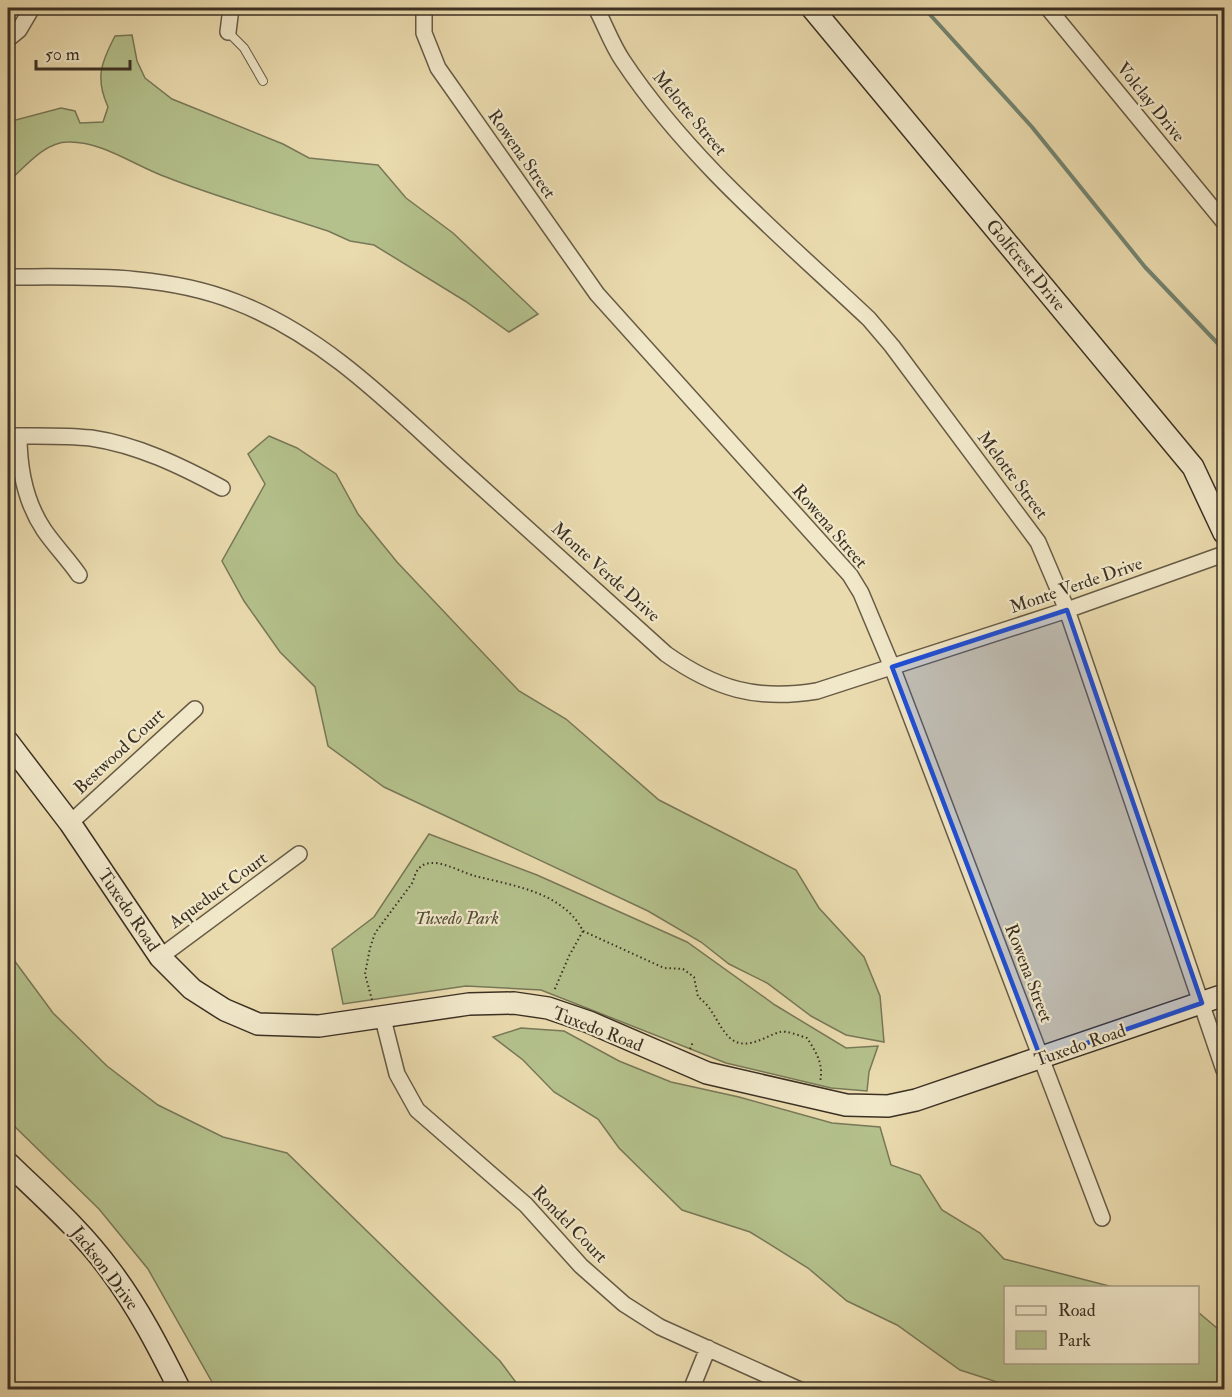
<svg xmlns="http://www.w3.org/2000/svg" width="1232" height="1397" viewBox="0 0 1232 1397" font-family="'IM FELL Double Pica',serif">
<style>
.green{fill:#b4c18c;stroke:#787858;stroke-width:1.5}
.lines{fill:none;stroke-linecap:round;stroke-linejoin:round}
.stream{stroke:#738471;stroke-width:4}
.lane-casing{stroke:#675b46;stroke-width:10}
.street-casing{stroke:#675b46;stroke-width:18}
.secondary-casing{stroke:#3b3023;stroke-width:24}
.path{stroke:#3b3023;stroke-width:2;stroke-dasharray:1.5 3;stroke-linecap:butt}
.lane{stroke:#f1e8ca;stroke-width:8}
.street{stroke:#f1e8ca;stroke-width:15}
.secondary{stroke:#f1e8ca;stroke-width:21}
.marked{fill:#1d4ed8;fill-opacity:0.2;stroke:#1d4ed8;stroke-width:4.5;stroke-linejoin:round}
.labels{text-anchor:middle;stroke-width:4.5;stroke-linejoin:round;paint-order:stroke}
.street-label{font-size:18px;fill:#3b3023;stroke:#f1e8ca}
.park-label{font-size:18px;font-style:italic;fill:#534d38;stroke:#f1e8ca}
</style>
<rect width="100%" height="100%" fill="#eadbae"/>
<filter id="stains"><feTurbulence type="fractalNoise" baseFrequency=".00333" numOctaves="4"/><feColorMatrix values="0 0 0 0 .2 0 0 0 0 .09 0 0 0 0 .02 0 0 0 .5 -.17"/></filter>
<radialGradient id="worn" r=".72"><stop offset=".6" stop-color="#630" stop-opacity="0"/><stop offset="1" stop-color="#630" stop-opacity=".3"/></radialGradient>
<path class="green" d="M132,35l5,26 8,17 27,21 111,45 26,14 69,7 28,33 47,35 85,81 -29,18 -44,-31 -91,-56 -24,-4 -22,-10c-54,-18 -109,-33 -162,-54 -31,-11 -64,-36 -98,-35 -24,0 -44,26 -60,40v-60l53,-14 14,3 5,12 23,-1 5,-15c-13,-29 -7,-44 7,-71z
M269,436l28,12 39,26 22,40 39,48 122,129 47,28 93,81 137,70 23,38 45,49 16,39 4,46 -38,-7 -35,-19 -44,-33 -38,-19 -28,-22 -53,-31 -264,-124 -56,-41 -13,-59 -35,-35 -36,-51 -22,-40 43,-77 -17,-30z
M429,834l108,41 150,67 88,63 71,43 32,-2 -9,26 -2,19 -36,-3 -105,-25 -185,-73 -75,-4 -123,18 -11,-55 42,-32z
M8,952l45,61 54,53 51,39 65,32 64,16 213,208 21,28h-305l-68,-120 -49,-60 -91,-89z
M521,1028l43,3 55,30 52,21 68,15 93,26 48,4 11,38 29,10 22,35 38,23 24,26 109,28 -107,1v74h192v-50l26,22v55h-205l-59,-19 -63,-45 -50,-24 -39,-33 -58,-36 -68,-22 -63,-62 -21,-29 -44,-27 -31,-32 -30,-23z"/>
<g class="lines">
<path class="stream" d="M924,8l108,119 113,140 79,83"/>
<defs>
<path id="lane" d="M228,32l16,16 19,33"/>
<path id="street" d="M424,8v25l14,35 159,226 253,281 11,18 31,74 210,551
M596,8c9,17 16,37 27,53 66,99 160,177 246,258l23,27 146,196 29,68 157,460
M1048,8l176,214
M228,32l3,-24
M8,39l11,-9 13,-22
M8,277c76,0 155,-4 228,25 88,34 153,101 221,163 70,63 140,126 209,189 50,35 90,47 151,37l250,-81 157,-56
M8,436c27,0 56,-1 83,2 47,7 90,28 131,50
M19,436c0,32 7,67 25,94 11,16 24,29 35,45
M70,823l125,-114
M160,957l139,-103
M382,1015l15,59 20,36 109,95 55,61 43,38 36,23 140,63
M691,1390l17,-42"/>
<path id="secondary" d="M812,8l381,459 31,66
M8,742l62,81 90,134 32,32 33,21 33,14 61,2 150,-22 45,-1 34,5 41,14 118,51 139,32 42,1 28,-6 308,-105
M8,1163c35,34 73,67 102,107 28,37 49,78 70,120"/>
</defs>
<use href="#lane" class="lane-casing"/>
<use href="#street" class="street-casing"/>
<use href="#secondary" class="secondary-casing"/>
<path class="path" d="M583,931l81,37 19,1 11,8 4,20c16,11 19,29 32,41 16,14 35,-2 50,-6 6,-2 20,4 27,6 9,14 17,26 13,44
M372,1000l-7,-26 5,-26 5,-15 38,-51c7,-36 43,-11 62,-6 39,10 88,16 108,55l-14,25 -15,35
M690,1049l3,-7"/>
<use href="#lane" class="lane"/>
<use href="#street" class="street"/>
<use href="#secondary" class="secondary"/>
</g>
<path class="marked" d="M1067,610l135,393 -161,56 -149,-392z"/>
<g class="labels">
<g class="street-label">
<text transform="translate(1151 102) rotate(51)" y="6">Volclay Drive</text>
<text transform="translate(690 113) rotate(50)" y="6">Melotte Street</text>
<text transform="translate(522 154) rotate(55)" y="6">Rowena Street</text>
<text transform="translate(1026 265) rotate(50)" y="6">Golfcrest Drive</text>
<text transform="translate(1013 475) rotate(53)" y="6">Melotte Street</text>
<text transform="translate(830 526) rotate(49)" y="6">Rowena Street</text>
<text transform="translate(606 572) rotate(42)" y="6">Monte Verde Drive</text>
<text transform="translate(1076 585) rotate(-19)" y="6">Monte Verde Drive</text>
<text transform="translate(119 751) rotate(-43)" y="6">Bestwood Court</text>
<text transform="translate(218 890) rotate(-36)" y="6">Aqueduct Court</text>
<text transform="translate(129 910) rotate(56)" y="6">Tuxedo Road</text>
<text transform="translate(1029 973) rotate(69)" y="6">Rowena Street</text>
<text transform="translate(598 1029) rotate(21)" y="6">Tuxedo Road</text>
<text transform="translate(1080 1045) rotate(-19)" y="6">Tuxedo Road</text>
<text transform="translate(570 1224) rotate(46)" y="6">Rondel Court</text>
<text transform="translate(105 1268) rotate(53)" y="6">Jackson Drive</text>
</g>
<g class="park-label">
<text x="457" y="924">Tuxedo Park</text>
</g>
</g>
<rect width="1232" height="1397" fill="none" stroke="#eadbae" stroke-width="30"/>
<rect x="9" y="9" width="1214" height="1379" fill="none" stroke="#3b3023" stroke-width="3"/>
<rect x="15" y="15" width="1202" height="1367" fill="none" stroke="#3b3023" stroke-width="1.5"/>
<rect x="1004" y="1286" width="195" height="78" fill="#f1e8ca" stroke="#a89e87" stroke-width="1.5"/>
<rect x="1016" y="1306" width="30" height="9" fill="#f1e8ca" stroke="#a89e87" stroke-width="1.5"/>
<text x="1058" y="1316" font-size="18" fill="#3b3023">Road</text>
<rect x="1016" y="1331" width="30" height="18" fill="#b4c18c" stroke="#a89e87" stroke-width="1.5"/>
<text x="1058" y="1346" font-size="18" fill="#3b3023">Park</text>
<path d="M36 60v9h94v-9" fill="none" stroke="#3b3023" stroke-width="3"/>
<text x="45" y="60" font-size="18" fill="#3b3023" stroke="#f1e8ca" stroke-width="4.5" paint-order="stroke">50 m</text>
<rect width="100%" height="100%" filter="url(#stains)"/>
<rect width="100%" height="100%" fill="url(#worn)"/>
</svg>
